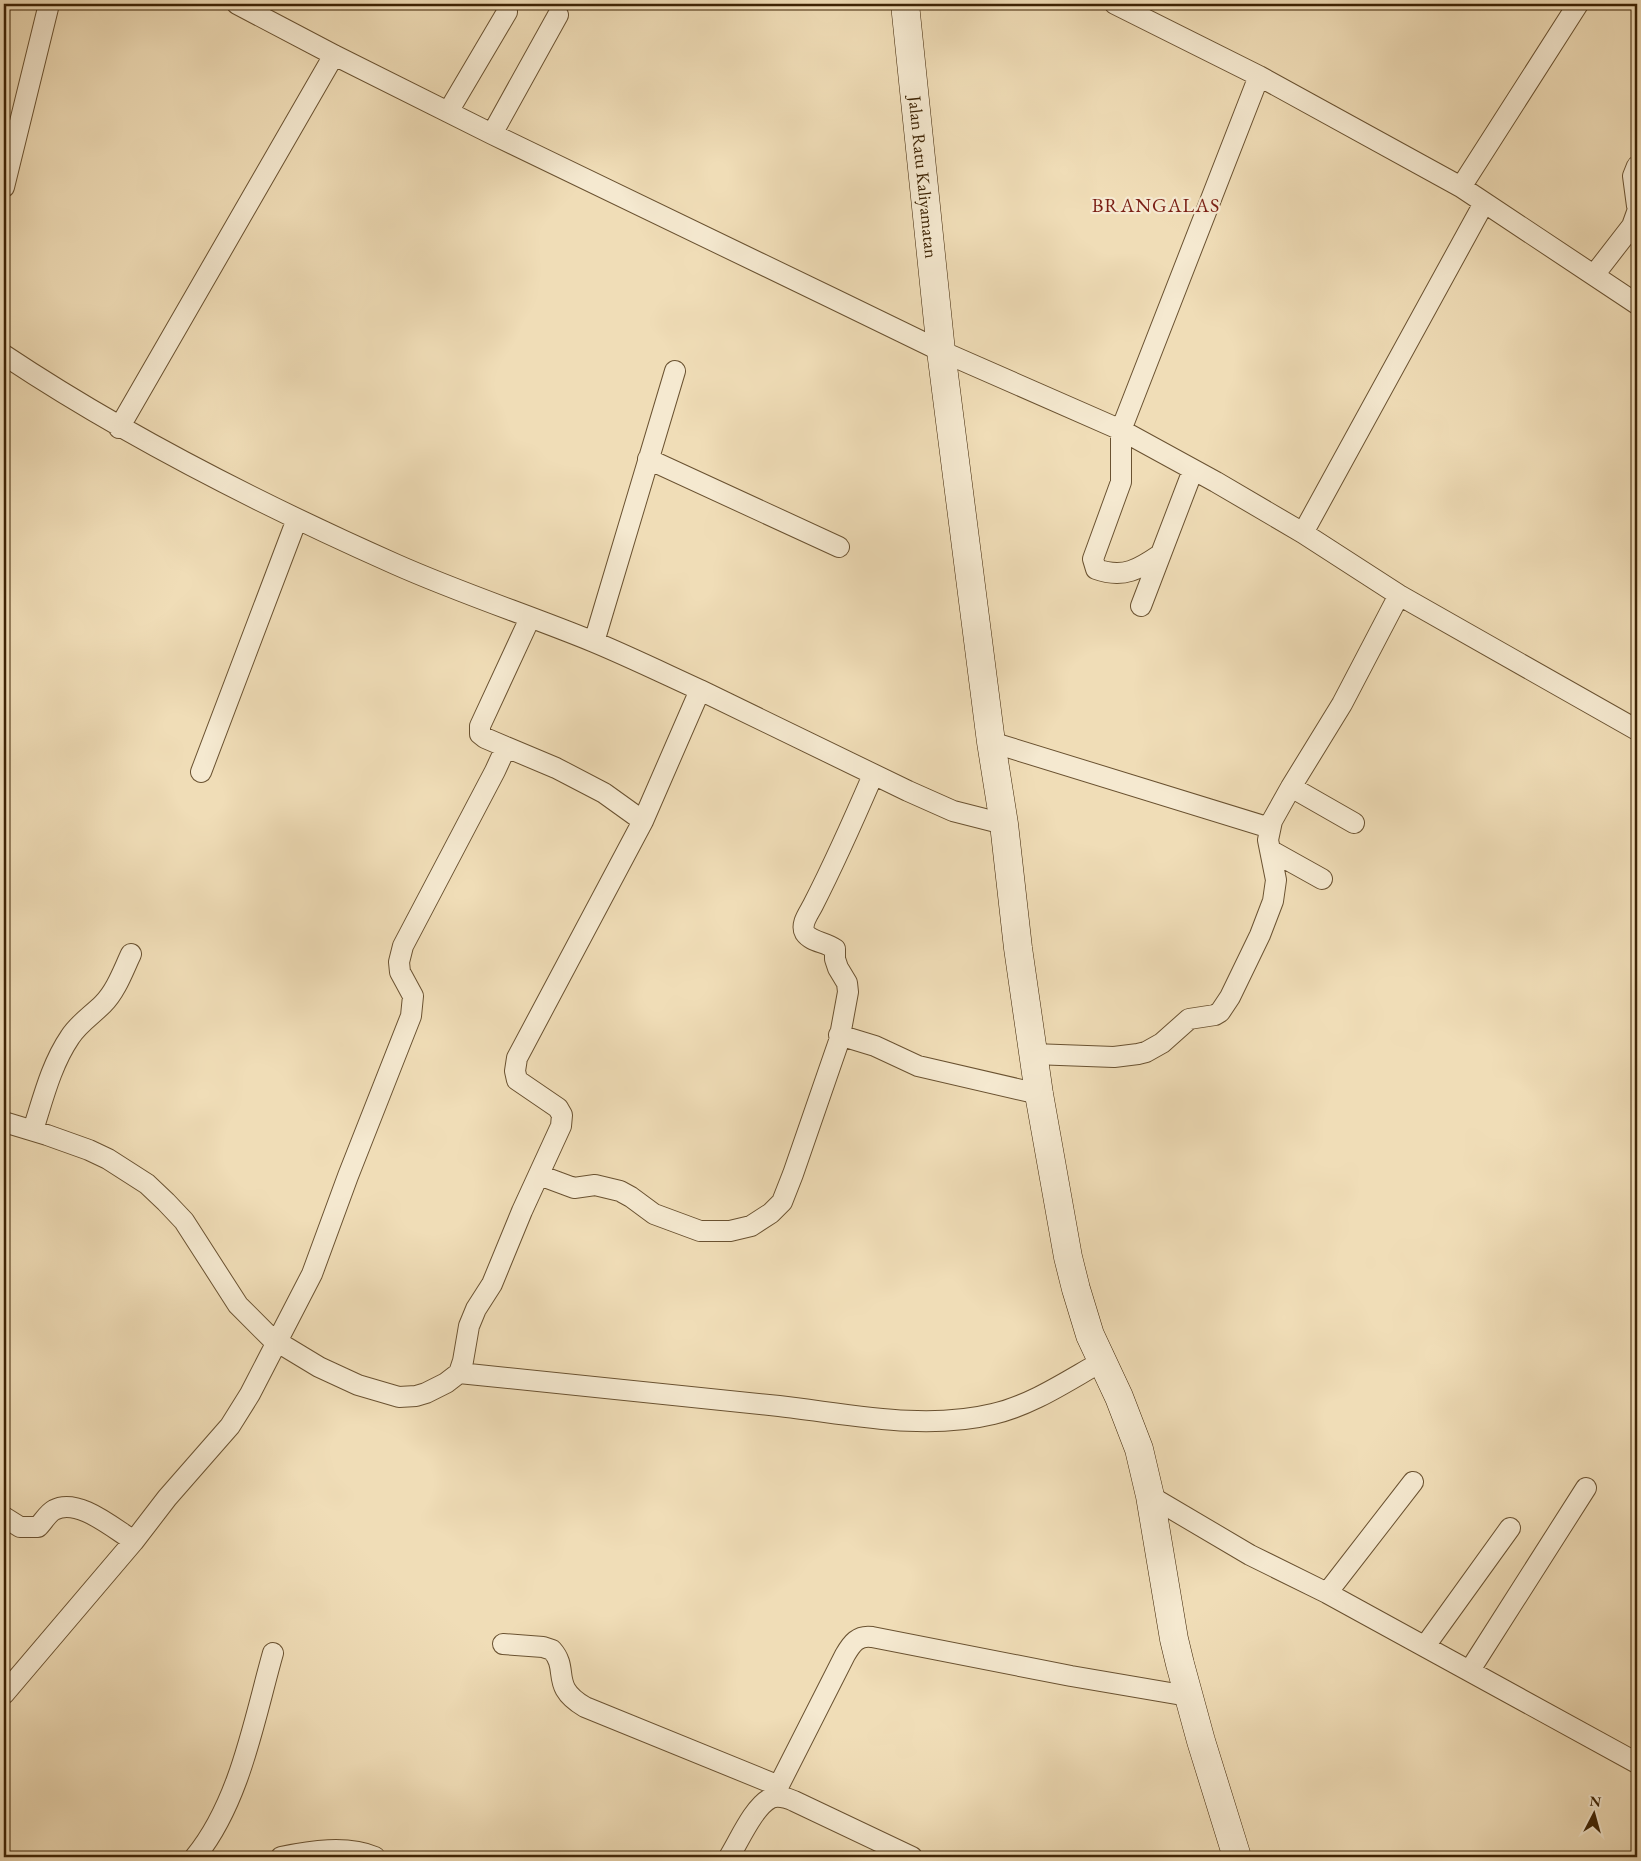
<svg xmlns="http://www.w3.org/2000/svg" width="1641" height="1861" viewBox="0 0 1641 1861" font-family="'EB Garamond',serif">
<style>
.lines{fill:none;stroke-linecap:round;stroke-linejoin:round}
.minor-casing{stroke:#6a5231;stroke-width:22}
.secondary-casing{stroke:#3d2304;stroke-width:29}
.minor{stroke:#f5e9d0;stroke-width:20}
.secondary{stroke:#f5e9d0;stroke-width:28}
.labels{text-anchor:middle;stroke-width:4.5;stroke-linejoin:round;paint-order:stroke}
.street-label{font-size:18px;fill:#3d2304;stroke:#f5e9d0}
.quarter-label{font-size:20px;letter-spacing:1px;fill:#7a1f14;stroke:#f5e9d0}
</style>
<rect width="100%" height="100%" fill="#f0ddb7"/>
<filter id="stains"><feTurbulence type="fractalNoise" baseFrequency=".004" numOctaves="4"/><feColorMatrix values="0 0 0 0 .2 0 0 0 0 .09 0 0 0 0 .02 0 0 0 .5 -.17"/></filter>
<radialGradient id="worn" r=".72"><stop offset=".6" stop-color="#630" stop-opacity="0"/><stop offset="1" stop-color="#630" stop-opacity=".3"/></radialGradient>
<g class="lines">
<defs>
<path id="minor" d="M237,4l97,51 158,79 342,165 107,52 180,79 95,52 87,51 96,62 238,135
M1115,4l144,72 202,111 176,117
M448,112l59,-100
M492,134l66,-119
M1637,166l-4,10 4,30
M4,187l45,-183
M1461,187l117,-183
M1594,275l38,-49 5,-14
M4,355c123,82 256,149 391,209 65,29 133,51 199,78 36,15 71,32 106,48l-57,131 -126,237 -2,13 2,9 41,28 4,7 -1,11 -39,85 -30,73 -16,25 -7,17 -6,35 -4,12 -13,10 -20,10 -10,3 -17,1 -41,-12 -39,-18 -48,-29 -33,-33 -54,-84 -18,-19 -19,-18 -39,-25 -19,-9 -42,-15 -43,-13
M119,428l215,-373
M648,459l191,88
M1303,533l181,-330
M1161,554c-22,15 -37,25 -65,15l-3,-10 28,-77v-52l138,-354
M1141,606l52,-136
M594,642l81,-271
M700,690l208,101 45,20 51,13
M991,742l279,86
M506,747l-21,-9 -5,-4v-8l50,-108
M201,772l96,-253
M1291,787l63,36
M1270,850l52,29
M839,1035l36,11 43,20 121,28
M1033,1054l81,3 24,-3 8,-2 16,-9 27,-24 26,-4 5,-3 10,-15 30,-62 13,-34 3,-21 -8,-40 4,-19 19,-34 51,-83 57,-109
M33,1130c10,-31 18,-65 37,-93 8,-13 22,-22 33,-33 13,-13 20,-33 28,-50
M539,1175l35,13 21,-3 25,6 11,6 23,17 46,17h30l21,-5 20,-13 11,-11 11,-28 46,-133 9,-49 -1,-9 -9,-15 -3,-9v-10c-9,-7 -24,-7 -30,-16 -5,-9 4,-20 8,-28 22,-43 41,-86 60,-130
M459,1373c106,11 213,21 320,33 70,8 144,25 214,8 39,-9 74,-33 108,-52
M1150,1496l100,59 77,38 310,170
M4,1517l16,10h18c5,-5 10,-14 16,-17 24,-13 60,19 80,31
M1327,1593l86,-111
M503,1644l40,3 9,3c18,20 -3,36 33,57l194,79
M1425,1646l85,-118
M1470,1670l116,-182
M4,1694l130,-153 33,-43 63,-72 20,-32 62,-120 36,-98 63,-160 2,-20 -13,-24 -1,-10 4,-16 92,-175 11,-24 50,21 48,25 39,28
M773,1797l72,-142c7,-12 13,-20 27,-18l199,39 117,20
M195,1857c45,-55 59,-137 78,-204
M281,1857c29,-6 66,-12 94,0
M729,1857c10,-16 25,-51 42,-59 8,-3 16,0 23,3l118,56"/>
<g id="secondary">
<path id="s1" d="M905,4l36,347 50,391 13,82 14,124 21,146 29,163 8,32 14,46 29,62 20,52 11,47 24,143 6,25 21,77 36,116"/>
</g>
</defs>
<use href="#minor" class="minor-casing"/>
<use href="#secondary" class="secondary-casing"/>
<use href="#minor" class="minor"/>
<use href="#secondary" class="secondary"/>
</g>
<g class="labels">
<g class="street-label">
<text dy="6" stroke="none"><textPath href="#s1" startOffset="174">Jalan Ratu Kaliyamatan</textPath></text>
</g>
<g class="quarter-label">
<text x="1156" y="212">BRANGALAS</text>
</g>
</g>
<rect width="1641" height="1861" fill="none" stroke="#f0ddb7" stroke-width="20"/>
<rect x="5" y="5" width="1631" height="1851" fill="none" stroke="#3d2304" stroke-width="2.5"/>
<rect x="10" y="10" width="1621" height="1841" fill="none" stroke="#3d2304"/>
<g transform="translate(1594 1814) rotate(6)" stroke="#f5e9d0" stroke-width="4" paint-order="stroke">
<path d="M0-4L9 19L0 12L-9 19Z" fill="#3d2304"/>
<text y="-8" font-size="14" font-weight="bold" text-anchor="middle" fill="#3d2304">N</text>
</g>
<rect width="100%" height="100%" filter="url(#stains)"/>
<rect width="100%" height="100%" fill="url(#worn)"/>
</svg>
